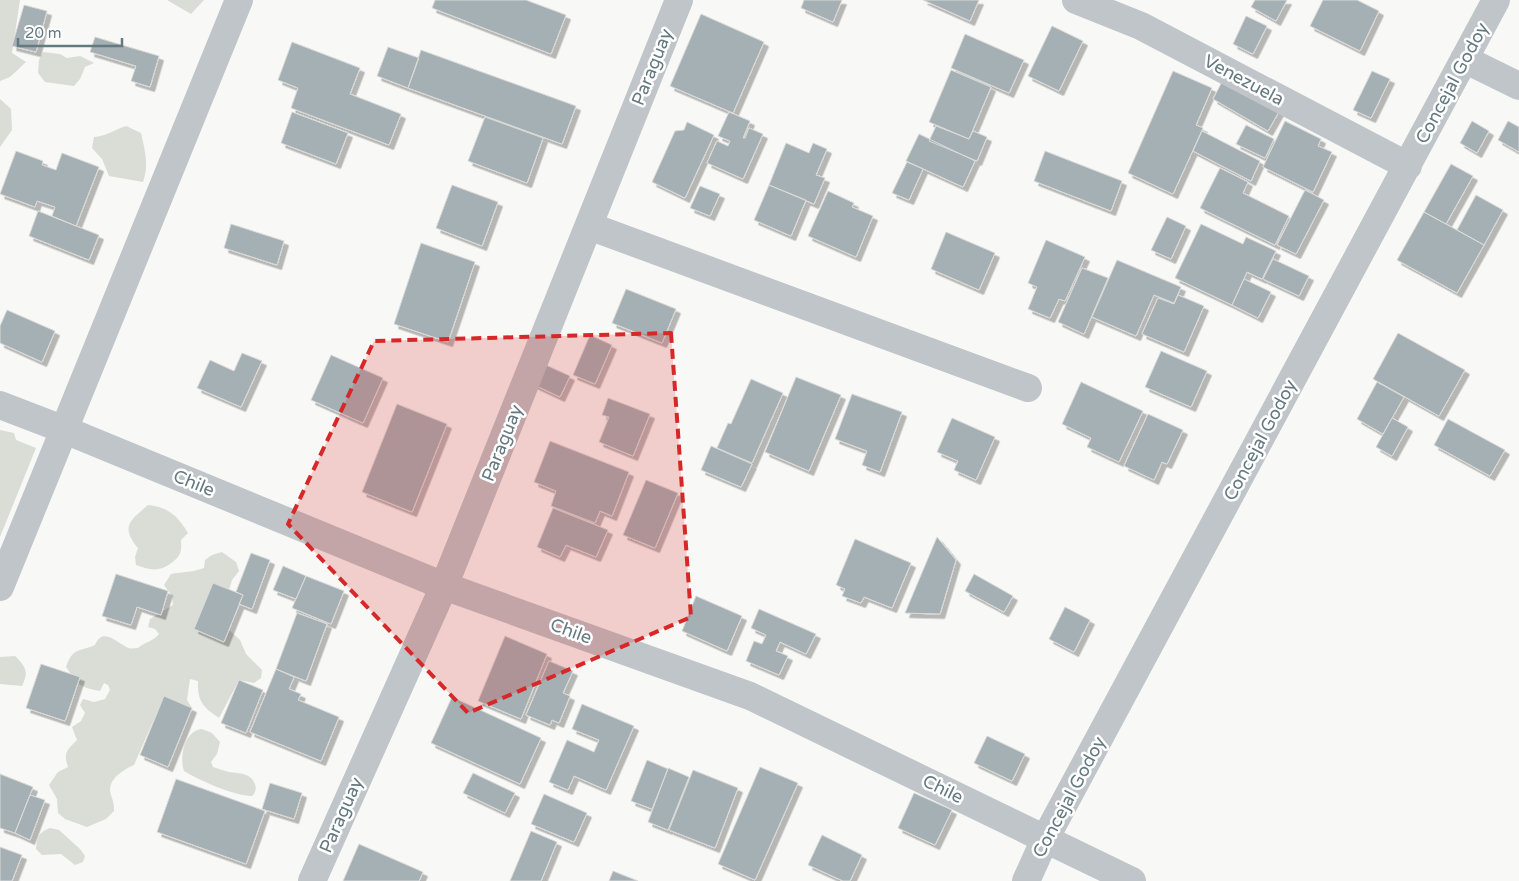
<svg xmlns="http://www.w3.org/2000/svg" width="1519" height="881" viewBox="0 0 1519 881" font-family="'Varela Round',sans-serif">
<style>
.green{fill:#d9ddd5}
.building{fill:#a4b0b3;stroke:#dadad8;filter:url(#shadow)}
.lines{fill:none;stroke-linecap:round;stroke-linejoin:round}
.street{stroke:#bfc5c8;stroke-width:28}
.marked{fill:#d62828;fill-opacity:0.2;stroke:#d62828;stroke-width:4;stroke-dasharray:10 6;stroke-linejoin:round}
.labels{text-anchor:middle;stroke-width:5;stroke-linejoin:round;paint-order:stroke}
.street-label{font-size:18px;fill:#647980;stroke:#fff}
</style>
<defs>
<filter id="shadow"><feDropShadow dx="4.5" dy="4.5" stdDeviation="0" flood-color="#0004"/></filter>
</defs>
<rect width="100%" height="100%" fill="#f8f8f6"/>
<path class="green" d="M0,0h20l-8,53 14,9 -16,15 -10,4z
M167,0h37l-13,14z
M43,52l17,2 7,4 13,-2 14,7 -9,4 -5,12 -6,7 -29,-4 -7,-9 1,-13z
M0,99l11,10 1,21 -12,17z
M126,126l15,7c4,17 8,32 2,49l-34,-6 -7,-17 -10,-11 2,-11c12,-1 20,-7 32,-11z
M0,430l14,3 2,7 20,8 -36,89z
M148,505c20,2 30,11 40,28l-7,7c1,13 -1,17 -11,24 -12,8 -20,6 -34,1l-1,-8 3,-9c-18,-22 -8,-27 10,-43z
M222,552l14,10 3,9 -7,9 -3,10 -21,7 -13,32 28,13 5,-13 12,11 6,14 16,16 -1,8 -7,5 -15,-3 -20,38c-16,-11 -22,-17 -21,-37l-8,-2 -3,21 5,8 -28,-12 -30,69c-11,5 -28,15 -23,30 2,6 3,9 3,16l-8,8 -19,8 -22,-8 -7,-6 -1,-14 -8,-14 9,-13 10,-5c-5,-14 -1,-17 9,-27l-5,-13 9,-6 4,-8 -5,-8 3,-6 11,3 11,-3 5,-9 -2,-5 -4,-2 -4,8c-22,-4 -22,-7 -34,-24 7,-20 13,-15 29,-22 8,-20 24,0 34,3 1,1 8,0 9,0 8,-7 15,-6 21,-14l-4,-5 -7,-2 2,-8 23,-14 -1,-9 -8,-11 7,-11c11,-2 23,-2 33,-6l1,-8 7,-5z
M15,656c11,11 14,16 7,30l-22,-2v-27z
M202,729l10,4 8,9 -3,12 -6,8 2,5c4,1 8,3 12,4 10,3 23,0 29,11 3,6 2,10 -2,14 -18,0 -53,-16 -68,-25 -5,-14 1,-41 18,-42z
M50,828l9,2 21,19 5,7 -2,6 -8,3 -14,-11 -19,1 -6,-6c1,-12 3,-17 14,-21z"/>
<path class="building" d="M435,0h91l40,15 -15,39 -119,-46z
M804,0h38l-9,22 -32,-14z
M923,0h56l-9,21z
M1255,0h32l-11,21 -25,-14z
M1323,0h34l22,11 -19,40 -50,-25z
M24,5l23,6 -11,41 -24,-6z
M701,14l63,28 -31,71 -63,-27z
M1246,16l21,10 -14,28 -20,-10z
M1052,26l31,15 -24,50 -31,-15z
M965,34l59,26 -15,33 -58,-25z
M95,37l64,19 -9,31 -19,-6 5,-15 -46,-14z
M292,42l68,26 -10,26 51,20 -12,31 -98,-37 7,-20 -20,-8z
M388,47l31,11 -11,30 -31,-12z
M421,50l155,56 -14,38 -154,-56z
M951,70l40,17 -22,52 -40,-17z
M1173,71l39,17 -16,37 7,3 -30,66 -45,-21z
M1372,71l18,8 -19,39 -18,-8z
M1225,76l56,32 -13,23 -55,-32z
M292,112l56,21 -12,31 -55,-21z
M729,112l21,9 -7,17h2l4,-10 14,6 -20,45 -36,-16 10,-22 11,5 2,-5 -12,-5z
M485,117l58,21 -16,45 -59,-22z
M1285,121l36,18 -3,7 14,6 -19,40 -50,-25z
M1472,121l17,10 -12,22 -17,-10z
M1508,121l11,6v25l-21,-12z
M687,122l27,13 -29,63 -33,-16 23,-51 9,-1z
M1246,125l28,14 -9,19 -29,-14z
M936,126l33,13 4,-8 14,6 -10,24 -48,-20z
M1202,131l58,30 -9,20 -58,-30z
M919,134l56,27 -12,26 -57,-26z
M786,143l23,10 4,-10 14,6 -11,26 9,3 -11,26 -45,-19z
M16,151l27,10 -1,4 14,5 6,-17 37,14 -23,59 -24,-10 3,-9 -18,-6 -2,6 -35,-13z
M1045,151l77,30 -11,30 -77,-30z
M907,162l16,7 -14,31 -17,-7z
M1451,164l22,12 -27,48 -22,-12z
M1220,168l28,14 -5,11 46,23 -14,29 -75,-37z
M452,185l46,17 -16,44 -46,-18z
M769,185l37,15 -15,36 -37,-16z
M700,186l20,8 -10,22 -20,-8z
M1305,190l19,10 -28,54 -19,-9z
M828,191l26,12 -2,4 21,9 -17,41 -48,-21z
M1476,195l27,15 -19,35 -27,-15z
M38,211l61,24 -10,25 -60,-24z
M1424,212l60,33 -27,48 -60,-33z
M1167,217l19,9 -15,33 -20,-9z
M231,224l53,17 -7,24 -53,-17z
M1201,224l42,20 3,-7 30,14 -14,28 -15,-7 -15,33 -57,-27z
M946,232l49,21 -16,37 -48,-21z
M1046,240l39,17 -20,44 -6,-2 -9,19 -22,-9 9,-22 -9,-4z
M421,243l54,19 -27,80 -54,-18z
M1273,259l36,17 -10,20 -36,-17z
M1117,260l64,27 -7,16 -20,-8 -18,41 -44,-19z
M1082,268l26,10 -24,56 -26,-12z
M1244,279l27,13 -13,26 -26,-13z
M626,289l50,20 -14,34 -50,-20z
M1178,295l26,11 -20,46 -42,-18 16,-36 16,6z
M7,310l48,21 -13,31 -42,-19v-17z
M1398,333l67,37 -26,46 -66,-37z
M590,335l22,10 -17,39 -22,-9z
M1161,351l46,20 -16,36 -46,-20z
M242,353l20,8 -21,46 -44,-19 13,-28 24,11z
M331,355l52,23 -20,45 -52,-23z
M537,361l33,15 -10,21 -32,-15z
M796,377l45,18 -32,76 -44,-19z
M751,379l32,14 -31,70 -35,-15 11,-25 3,1z
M1081,382l62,29 -24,51 -32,-15 4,-9 -29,-14z
M1377,382l27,15 -21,37 -26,-15z
M852,394l50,18 -22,60 -18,-7 5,-14 -32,-12z
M608,398l42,16 -17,42 -34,-14 10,-25 -7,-2z
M397,404l50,20 -35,88 -50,-20z
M1148,414l35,16 -16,34 -5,-2 -8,18 -30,-14z
M952,418l43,19 -19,43 -22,-10 4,-9 -21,-9z
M1392,418l16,9 -16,29 -16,-9z
M1448,419l57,31 -15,26 -56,-31z
M550,441l79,31 -17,44 -12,-5 -5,12 -44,-17 5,-15 -22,-9z
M711,446l41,18 -11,23 -40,-17z
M646,480l32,13 -23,55 -32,-13z
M553,508l55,22 -12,27 -30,-12 -6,12 -23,-10z
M937,537l19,23 -16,54 -35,-1z
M855,539l56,24 -19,45 -28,-11 -3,6 -19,-7 3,-7 -9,-4z
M251,553l19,7 -18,49 -13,-5 4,-9 -7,-3z
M283,566l23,10 -10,23 -23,-9z
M116,574l52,17 -7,24 -24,-8 -6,18 -29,-9z
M974,574l39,22 -9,16 -39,-21z
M306,576l38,15 -13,33 -39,-16z
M213,583l30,12 -19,47 -30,-13z
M696,596l46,20 -15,35 -45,-20z
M1065,607l25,13 -16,32 -25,-13z
M759,609l57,25 -10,20 -26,-12 -4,9 12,5 -9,19 -33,-14 8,-20 8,3 4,-9 -15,-7z
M297,613l30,11 -21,57 -30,-12z
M505,636l42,18 -26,65 -43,-18z
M549,661l24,10 -10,22 7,3 -11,27 -7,-3 -2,5 -24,-10z
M41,664l39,13 -15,44 -39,-13z
M276,669l18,8 -5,12 12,5 -3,6 41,17 -18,44 -71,-29z
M239,680l24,10 -17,43 -25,-10z
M164,696l28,12 -24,59 -28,-12z
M452,697l89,41 -21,46 -89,-41z
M582,704l52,22 -28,64 -32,-14 -6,14 -19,-8 18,-42 27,12 5,-12 -27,-11z
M987,736l38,18 -13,27 -38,-18z
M647,760l21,9 -16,40 -21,-8z
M760,767l38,16 -43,97 -37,-16z
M668,768l21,9 -21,53 -20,-8z
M693,770l45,18 -23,60 -46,-18z
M473,773l42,20 -10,20 -42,-20z
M0,774l33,13 -18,46 -15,-5z
M176,779l89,32 -19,53 -89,-32z
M270,783l32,10 -8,26 -32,-10z
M914,793l38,17 -17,35 -37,-17z
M544,794l43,19 -13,29 -43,-18z
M30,795l15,5 -15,40 -15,-7z
M531,831l26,11 -16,39h-31z
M822,835l40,20 -12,26h-7l-35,-16z
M359,844l64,28 -4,9h-76z
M0,847l22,8 -10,26h-12z
M613,871l25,10h-29z"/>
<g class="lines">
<path class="street" d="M1076,0l65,26 267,140
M1464,59l55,27
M589,226l439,162
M0,405l65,25 379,156 306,110 382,185
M0,587l239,-587
M312,881l132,-295 235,-586
M1026,881l19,-42 451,-839"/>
</g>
<path class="marked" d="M671,333l20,284 -223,96 -180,-189 86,-183z"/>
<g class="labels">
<g class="street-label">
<text transform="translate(652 67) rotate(-68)" y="6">Paraguay</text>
<text transform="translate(1244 80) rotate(28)" y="6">Venezuela</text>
<text transform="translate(1452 83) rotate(-62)" y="6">Concejal Godoy</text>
<text transform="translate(1260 440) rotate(-62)" y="6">Concejal Godoy</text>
<text transform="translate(502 443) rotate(-68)" y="6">Paraguay</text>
<text transform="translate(194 483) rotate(22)" y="6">Chile</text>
<text transform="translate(571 631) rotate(20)" y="6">Chile</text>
<text transform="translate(943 789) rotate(26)" y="6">Chile</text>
<text transform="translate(1069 797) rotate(-62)" y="6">Concejal Godoy</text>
<text transform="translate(341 815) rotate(-66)" y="6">Paraguay</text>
</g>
</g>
<path d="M18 38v8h104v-8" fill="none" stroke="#647980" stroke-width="2.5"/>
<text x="25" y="38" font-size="15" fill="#647980" stroke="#ffffff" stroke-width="4" paint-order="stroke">20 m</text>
</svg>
